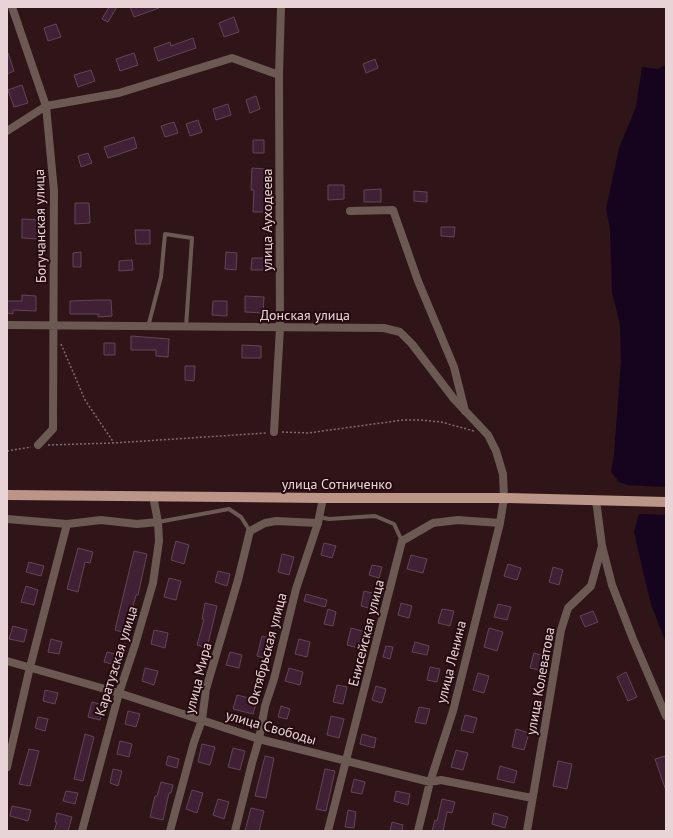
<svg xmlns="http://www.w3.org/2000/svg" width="673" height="838" viewBox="0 0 673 838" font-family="'PT Sans',sans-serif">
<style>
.water{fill:#16041e}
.building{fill:#402034;stroke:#614656}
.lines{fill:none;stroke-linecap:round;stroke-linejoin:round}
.path{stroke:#836b6e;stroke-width:1.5;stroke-dasharray:2 2;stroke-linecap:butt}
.lane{stroke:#6c5953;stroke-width:4}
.street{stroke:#6c5953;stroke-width:8}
.primary{stroke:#bb9588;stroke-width:10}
.labels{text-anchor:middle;stroke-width:4;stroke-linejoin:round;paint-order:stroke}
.street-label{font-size:14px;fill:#e8d4d6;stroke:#250b0f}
</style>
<rect width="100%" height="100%" fill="#2f1418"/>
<path class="water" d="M666,65v422l-39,-2 -8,-3 -8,-10 3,-17 7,-94 -1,-36 -8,-33 -2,-64 -4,-19 13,-61 17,-41 6,-40 16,2z
M639,514l27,1v128l-15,-39 -9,-37 -8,-35z"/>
<path class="building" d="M109,7h8l-9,15 -6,-3z
M130,7h29v1l-25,9z
M234,17l5,15 -15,5 -5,-14z
M56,24l5,13 -13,4 -4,-13z
M193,38l3,10 -38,13 -4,-13 16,-6 1,4z
M8,53l6,18 -7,3v-20z
M134,53l4,12 -18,6 -4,-12z
M375,59l3,9 -12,5 -3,-9z
M91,70l4,11 -17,6 -4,-12z
M22,85l6,18 -14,4 -6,-17z
M256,96l4,13 -10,4 -4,-13z
M228,104l3,11 -15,5 -3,-11z
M198,120l4,12 -12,4 -4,-12z
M174,122l4,11 -13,4 -4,-11z
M134,137l3,11 -29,10 -4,-11z
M253,140h11v13h-11z
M88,153l4,10 -11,4 -3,-11z
M252,168l14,1 -1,27h2l-1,16h-13l1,-22h-3z
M328,185h16v14l-16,1z
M381,189v13h-17v-12z
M414,191l13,1v10l-13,-1z
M75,203h14l1,20 -15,1z
M22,219l16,1v19l-16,-1z
M441,227h14l-1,10 -13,-1z
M135,230h15v14h-14z
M81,252v15h-8v-14z
M226,252l11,1 -1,17 -11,-1z
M252,258h15v12h-16z
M132,260l1,10 -14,1v-10z
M22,295l14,1v15l-23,-1v4l-6,-1v-12h15z
M245,296l19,1 -1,16 -18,-1z
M98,300h13l1,16 -14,1v-3h-28v-13z
M213,301h14v15l-15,-1z
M131,336l38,3 -1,18 -12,-1v-6h-25z
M104,343h11v12h-11z
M242,345l19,1v12h-19z
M185,366h10l-1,15 -9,-1z
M176,541l13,4 -5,19 -13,-4z
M324,543l12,3 -4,12 -11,-3z
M78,548l15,4 -3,11 -5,-1 -7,30 -11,-3z
M134,551l13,3 -9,41h-2l-10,38 -11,-3z
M282,554l12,3 -5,18 -11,-3z
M411,555l16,4 -4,14 -16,-4z
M29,562l15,4 -3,10 -15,-4z
M508,564l13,4 -4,12 -13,-4z
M372,565l10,2 -3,11 -10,-3z
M553,567l10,3 -4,15 -10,-3z
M218,571l12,3 -3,12 -12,-4z
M169,578l12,3 -5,19 -12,-3z
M26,586l12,4 -4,15 -13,-3z
M364,591l12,3 -4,15 -11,-3z
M306,594l21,6 -2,7 -21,-6z
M205,603l12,3 -10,42 -10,-3 7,-26h-2z
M401,603l11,3 -3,12 -11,-3z
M498,604l13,3 -4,13 -13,-3z
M328,609l8,3 -3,14 -9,-2z
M442,609l12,2 -4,15 -12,-3z
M593,611l5,11 -13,5 -5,-11z
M13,626l14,4 -3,12 -15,-3z
M351,628l15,4 -4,17 -15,-4z
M489,628l14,4 -6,19 -13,-4z
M154,630l14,3 -3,15 -14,-4z
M262,636l12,3 -5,20 -12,-3z
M51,639l11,3 -3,12 -11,-2z
M299,639l11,3 -3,15 -12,-3z
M415,642l14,4 -2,9 -15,-3z
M386,646l7,1 -3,12 -7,-2z
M107,652l12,3 -2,10 -13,-3z
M230,652l12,3 -3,13 -13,-3z
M534,653l10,3 -4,14 -10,-2z
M430,667l10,2 -3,13 -10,-2z
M145,668l13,3 -4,14 -12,-4z
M289,668l14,4 -3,13 -15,-4z
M626,672l11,25 -9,4 -11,-24z
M478,673l11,3 -5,17 -11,-3z
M337,685l10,2 -4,17 -10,-2z
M376,686l10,3 -4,14 -10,-3z
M45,690l13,3 -3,11 -12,-3z
M237,695l20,5 -4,14 -20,-5z
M92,702l12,3 -4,15 -12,-3z
M281,706l9,3 -3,10 -9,-2z
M419,707l11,2 -4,15 -11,-2z
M128,711l12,3 -4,13 -11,-3z
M465,715l12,3 -4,15 -12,-3z
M331,716l13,3 -5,19 -12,-3z
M38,717l10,2 -3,12 -10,-3z
M516,729l13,4 -5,17 -12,-3z
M85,734l9,3 -11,44 -9,-2z
M362,734l14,4 -2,10 -14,-4z
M120,741l12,3 -3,13 -12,-3z
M202,744l13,3 -5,18 -12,-3z
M233,748l12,3 -5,19 -12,-3z
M29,749l10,2 -9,35 -11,-2z
M456,750l12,3 -5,17 -12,-3z
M168,756l11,3 -2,9 -11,-3z
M265,756l9,2 -8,40 -11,-2z
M665,756l1,5v27h-1l-10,-29z
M558,761l14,3 -5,25 -14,-3z
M500,766l17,5 -3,12 -17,-4z
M113,769l9,2 -4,15 -8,-3z
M325,769l10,2 -9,40 -10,-2z
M354,779l11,3 -3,12 -11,-2z
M161,782l12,3 -2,8h-2l-6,27 -13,-3 5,-21h2z
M192,790l11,3 -6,20 -11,-4z
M66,791l12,2 -3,11 -12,-3z
M396,791l14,3 -2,11 -14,-4z
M218,799l11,3 -5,17 -11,-4z
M442,799l13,3 -3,11 -5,-1 -4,19h-11l3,-11 2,1z
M12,806l19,4 -3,11 -18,-5z
M251,808l13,3 -5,20h-14z
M348,810l8,2 -2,16 -9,-1z
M57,813l15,4 -4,14h-14l3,-9h-2z
M494,813l14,4 -3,11 -13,-4z
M392,822l11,3 -1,6h-12z"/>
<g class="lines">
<path class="path" d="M61,344l24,56 29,43
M282,432l26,1 95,-13h18l20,2 33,9
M48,445l66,-2 152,-10
M7,451l24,-4"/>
<path class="lane" d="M148,327l13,-50 4,-43 27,4 -6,89
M319,517l10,2 46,-3 19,8 8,17
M158,522l71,-13 12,8 9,14"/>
<path class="street" d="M12,7l34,99 8,85 -1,238 -15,16
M7,131l39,-25 73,-13 113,-35 47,17
M350,211l43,-1 25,71 36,86 11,44
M7,325l377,3 16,4 12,12 42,55 34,36 8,16 7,23 1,24 -4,25 -47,188 -23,71 -12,49
M274,432l6,-104 -1,-253 2,-68
M596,500l6,46 10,39 21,54 33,77
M7,519l60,5 34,-4 36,4 21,-2
M7,661l112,32 140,46 171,43 11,-2 91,18
M7,767l23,-100 37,-143
M82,831l37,-138 16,-48 18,-62 6,-42 -1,-19 -5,-26
M170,831l24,-89 8,-22 4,-31 32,-109 12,-49 15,-8 11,-2 42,2
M235,831l17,-68 7,-24 6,-33 9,-27 22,-90 22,-66 5,-25
M328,831l74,-290 31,-18 25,-3 42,3
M527,831l18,-105 16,-96 7,-22 23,-22 11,-40"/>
<path class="primary" d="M7,495l316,3h181l162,4"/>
</g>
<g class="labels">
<g class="street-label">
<text transform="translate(267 220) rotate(-90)" y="5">улица Ауходеева</text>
<text transform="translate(40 226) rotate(-91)" y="5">Богучанская улица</text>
<text x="305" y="320">Донская улица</text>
<text x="337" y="489">улица Сотниченко</text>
<text transform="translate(366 633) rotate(-76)" y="5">Енисейская улица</text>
<text transform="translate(267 649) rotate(-75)" y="5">Октябрьская улица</text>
<text transform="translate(116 661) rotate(-73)" y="5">Каратузская улица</text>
<text transform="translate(451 662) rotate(-76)" y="5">улица Ленина</text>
<text transform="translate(198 678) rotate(-76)" y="5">улица Мира</text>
<text transform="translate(540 681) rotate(-80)" y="5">улица Колеватова</text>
<text transform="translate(271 727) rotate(16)" y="5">улица Свободы</text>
</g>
</g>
<rect width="673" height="838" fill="none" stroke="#e8d4d6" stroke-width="16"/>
</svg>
